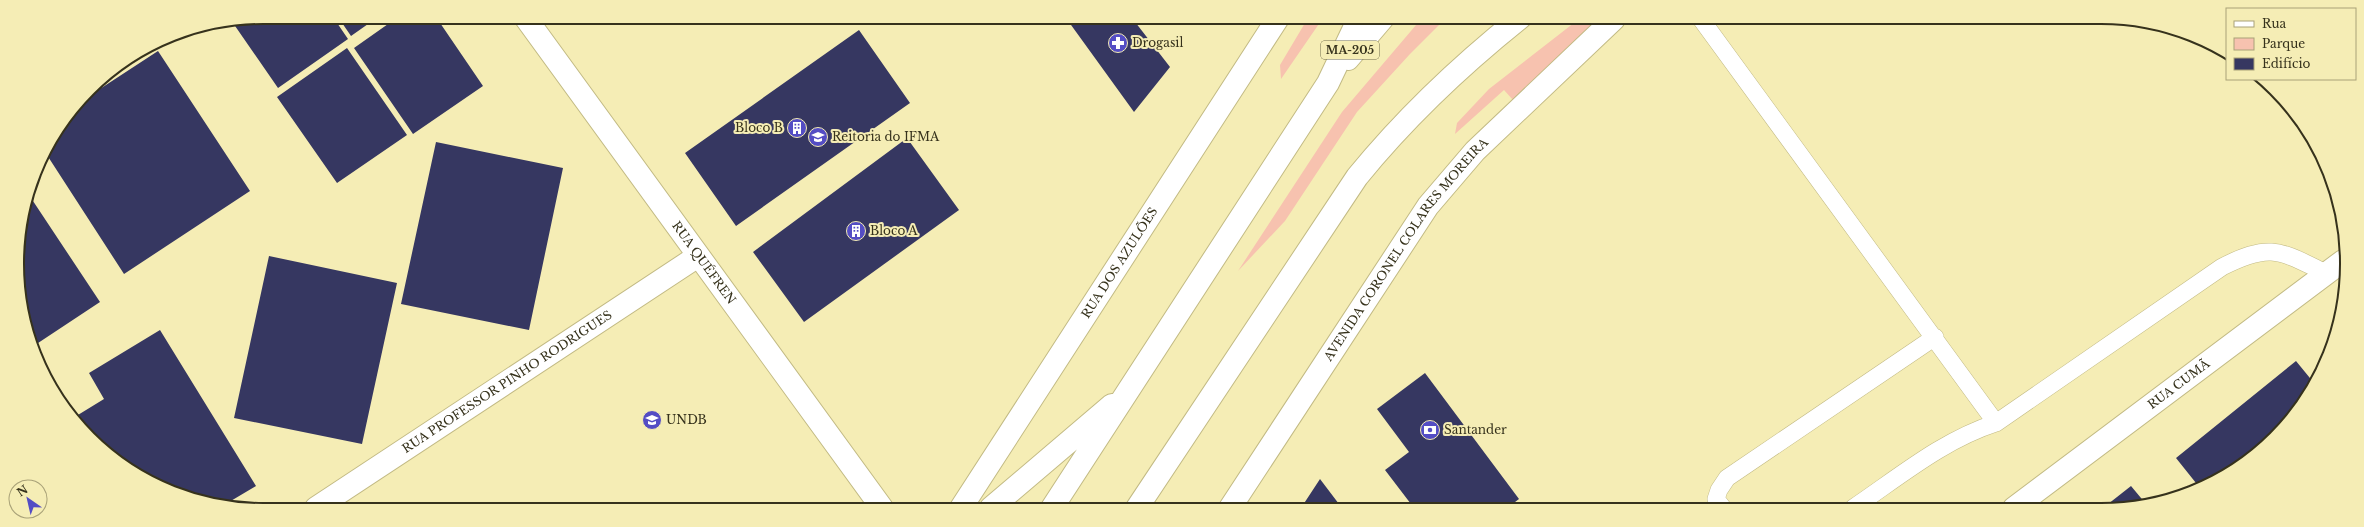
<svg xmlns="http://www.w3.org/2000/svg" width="2364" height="527" viewBox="0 0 2364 527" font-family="'Libre Baskerville',serif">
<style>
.green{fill:#f7c2af}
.building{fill:#363761}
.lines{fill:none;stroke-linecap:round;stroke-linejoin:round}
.lane-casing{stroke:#c2ba84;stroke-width:18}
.street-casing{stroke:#c2ba84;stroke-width:24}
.secondary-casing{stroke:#c2ba84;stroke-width:24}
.primary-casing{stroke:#c2ba84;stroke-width:24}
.lane{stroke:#fff;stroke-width:17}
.street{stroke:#fff;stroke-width:22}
.secondary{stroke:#fff;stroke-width:22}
.primary{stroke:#fff;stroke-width:22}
.labels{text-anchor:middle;stroke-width:4;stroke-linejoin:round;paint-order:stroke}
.shield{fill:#f5edb5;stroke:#6f6a4a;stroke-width:1}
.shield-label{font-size:11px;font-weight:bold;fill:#36321c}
.poi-label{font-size:12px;fill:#36321c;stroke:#f5edb5;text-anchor:start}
.street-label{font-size:12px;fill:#36321c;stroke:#f5edb5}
.rim{fill:none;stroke:#36321c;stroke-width:2}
</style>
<rect width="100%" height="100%" fill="#f5edb5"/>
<path class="green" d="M1308,18h15l-42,61 -1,-14z
M1422,18h24l-36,36 -53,58 -72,109 -47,50 104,-159z
M1579,19h19l-85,81 -9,-10 -49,44 2,-11 32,-34z"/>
<path class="building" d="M264,17h69l15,22 -70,49 -45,-65z
M338,17h40l-27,19z
M398,17h38l47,69 -70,48 -59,-86z
M1066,18h66l38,49 -36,45z
M859,30l51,73 -174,123 -51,-73z
M347,48l60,87 -70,48 -60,-86z
M158,51l92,140 -126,83 -79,-122 41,-54z
M907,138l52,72 -155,112 -51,-70z
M436,142l127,26 -34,162 -128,-26z
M31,198l69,104 -68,45 -14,-100z
M269,256l128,27 -35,161 -128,-26z
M160,330l96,156 -32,19 -84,-28 -67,-59 31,-19 -15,-26z
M2296,361l18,22 -39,55 -66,47 -9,3 -24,-30z
M1425,373l94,126 -12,9h-93l-29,-38 24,-18 -32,-43z
M1320,479l22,29h-41z
M2131,486l15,18 -14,4h-29z"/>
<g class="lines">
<defs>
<path id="lane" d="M1701,19l295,404
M1723,508l-7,-9 3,-9 8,-12 208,-141
M1853,508c46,-31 90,-68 143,-85l226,-156c49,-25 58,-16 104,6"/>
<g id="street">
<path id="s1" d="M316,508l382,-252"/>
</g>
<g id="secondary">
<path id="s2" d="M525,17l357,491"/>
<path id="s3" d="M961,508l317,-490"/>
<path id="s4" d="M1230,508l198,-302 47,-55 139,-132"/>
<path id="s5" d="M2014,508l329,-247"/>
</g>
<path id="primary" d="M1348,59l35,-41
M991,508l121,-103
M1052,508l276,-425 31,-65
M1137,508l220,-331c48,-59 103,-111 163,-159"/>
</defs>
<use href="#lane" class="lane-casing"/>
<use href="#street" class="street-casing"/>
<use href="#secondary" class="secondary-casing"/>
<use href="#primary" class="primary-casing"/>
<use href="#lane" class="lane"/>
<use href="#street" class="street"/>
<use href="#secondary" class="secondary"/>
<use href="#primary" class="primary"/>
</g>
<defs>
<symbol id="pharmacy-disc" viewBox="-11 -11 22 22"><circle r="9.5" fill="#544dc4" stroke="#f5edb5"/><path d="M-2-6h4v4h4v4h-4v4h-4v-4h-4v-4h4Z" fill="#fff"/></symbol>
<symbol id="building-disc" viewBox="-11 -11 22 22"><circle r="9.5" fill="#544dc4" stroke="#f5edb5"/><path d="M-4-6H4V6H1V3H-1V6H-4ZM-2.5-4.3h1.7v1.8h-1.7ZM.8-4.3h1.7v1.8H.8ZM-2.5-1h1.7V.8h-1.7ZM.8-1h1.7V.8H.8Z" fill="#fff"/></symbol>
<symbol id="university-disc" viewBox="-11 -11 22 22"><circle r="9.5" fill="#544dc4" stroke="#f5edb5"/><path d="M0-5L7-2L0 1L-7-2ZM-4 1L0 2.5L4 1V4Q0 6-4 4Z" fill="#fff"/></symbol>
<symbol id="bank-disc" viewBox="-11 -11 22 22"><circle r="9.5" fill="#544dc4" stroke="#f5edb5"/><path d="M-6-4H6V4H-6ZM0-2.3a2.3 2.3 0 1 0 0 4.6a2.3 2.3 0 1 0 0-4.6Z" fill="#fff"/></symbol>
</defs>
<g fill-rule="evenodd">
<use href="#pharmacy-disc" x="1107" y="32" width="22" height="22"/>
<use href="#building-disc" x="786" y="117" width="22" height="22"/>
<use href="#university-disc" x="807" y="126" width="22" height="22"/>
<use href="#building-disc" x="845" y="220" width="22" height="22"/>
<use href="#university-disc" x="641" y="409" width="22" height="22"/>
<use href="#bank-disc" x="1419" y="419" width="22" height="22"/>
</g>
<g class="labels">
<rect class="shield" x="1321" y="41" width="58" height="18" rx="3"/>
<g class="shield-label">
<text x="1350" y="54">MA-205</text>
</g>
<g class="poi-label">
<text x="1132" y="47">Drogasil</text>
<text x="783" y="132" text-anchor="end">Bloco B</text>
<text x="832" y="141">Reitoria do IFMA</text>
<text x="870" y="235">Bloco A</text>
<text x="666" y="424">UNDB</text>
<text x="1444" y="434">Santander</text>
</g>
<g class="street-label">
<text dy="4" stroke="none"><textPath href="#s4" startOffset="313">AVENIDA CORONEL COLARES MOREIRA</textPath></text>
<text dy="4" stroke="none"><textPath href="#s2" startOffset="304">RUA QUÉFREN</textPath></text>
<text dy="4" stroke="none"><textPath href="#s3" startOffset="292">RUA DOS AZULÕES</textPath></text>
<text dy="4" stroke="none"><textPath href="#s1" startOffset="229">RUA PROFESSOR PINHO RODRIGUES</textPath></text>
<text dy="4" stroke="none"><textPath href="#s5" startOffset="206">RUA CUMÃ</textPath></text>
</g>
</g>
<path d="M0 0H2364V527H0ZM263 24H2101A239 239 0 0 1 2340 263V264A239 239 0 0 1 2101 503H263A239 239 0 0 1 24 264V263A239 239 0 0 1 263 24Z" fill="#f5edb5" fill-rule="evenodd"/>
<path class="rim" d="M263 24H2101A239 239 0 0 1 2340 263V264A239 239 0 0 1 2101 503H263A239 239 0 0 1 24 264V263A239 239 0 0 1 263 24Z"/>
<rect x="2226" y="8" width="130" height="72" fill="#f5edb5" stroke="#a9a278"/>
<rect x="2234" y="21" width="20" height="6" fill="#ffffff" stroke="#a9a278"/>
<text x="2262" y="28" font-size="12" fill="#36321c">Rua</text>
<rect x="2234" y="38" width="20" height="12" fill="#f7c2af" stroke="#a9a278"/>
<text x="2262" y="48" font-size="12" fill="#36321c">Parque</text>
<rect x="2234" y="58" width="20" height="12" fill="#363761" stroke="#a9a278"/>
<text x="2262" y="68" font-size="12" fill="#36321c">Edifício</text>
<g transform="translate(28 499) rotate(326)"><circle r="19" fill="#f5edb5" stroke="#a9a278"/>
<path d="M0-3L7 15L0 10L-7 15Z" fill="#544dc4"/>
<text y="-6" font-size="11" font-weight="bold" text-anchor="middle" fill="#36321c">N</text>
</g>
</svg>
